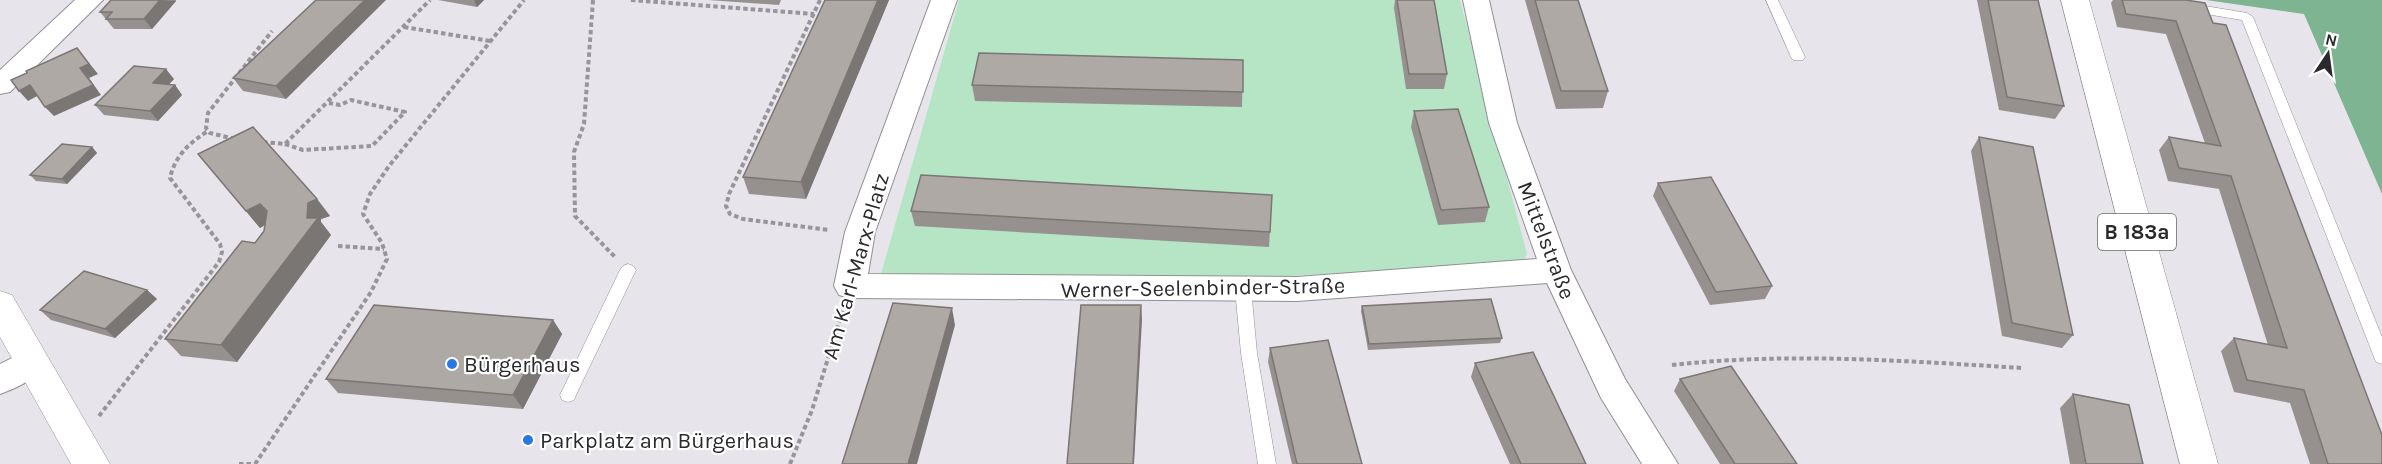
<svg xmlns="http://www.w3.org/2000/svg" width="2382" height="464" viewBox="0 0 2382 464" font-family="Karla,sans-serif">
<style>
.green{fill:#b5e5c5}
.forest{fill:#7eb491}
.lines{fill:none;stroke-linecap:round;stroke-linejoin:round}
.lane-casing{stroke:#918f94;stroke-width:1}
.street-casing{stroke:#918f94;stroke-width:2}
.secondary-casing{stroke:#918f94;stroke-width:1}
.primary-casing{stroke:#918f94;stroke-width:1}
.path{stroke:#97959a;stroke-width:4;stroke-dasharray:4.5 3;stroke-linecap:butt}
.lane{fill:#fff;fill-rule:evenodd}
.street{fill:#fff;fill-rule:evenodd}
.secondary{fill:#fff;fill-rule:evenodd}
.primary{fill:#fff;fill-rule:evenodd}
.wall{fill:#96918f}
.shaded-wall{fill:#7a7674}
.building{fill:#afa9a6;stroke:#7a7674;stroke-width:1.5}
.poi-dot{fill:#2978e3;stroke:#fff;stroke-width:2}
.labels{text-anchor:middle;stroke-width:4.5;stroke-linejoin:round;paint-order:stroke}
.shield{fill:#fff;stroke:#6a696b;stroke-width:1.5}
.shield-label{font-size:21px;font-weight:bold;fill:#2a292b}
.street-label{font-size:22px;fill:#2a292b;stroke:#fff}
.poi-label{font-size:22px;fill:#2a292b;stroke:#fff;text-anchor:start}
</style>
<rect width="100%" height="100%" fill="#e7e5eb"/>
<path class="green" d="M959,0h501l67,254 -3,5 -10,3 -224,14 -211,4 -198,-6z"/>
<path class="forest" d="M2206,0h176v194l-78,-180z"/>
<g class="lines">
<defs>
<path id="lane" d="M1766,0h12l27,57 -2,3h-10l-2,-3z
M2187,3l60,10 6,4 129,320v27l-6,-2 -2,-5 -132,-337 -60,-10 -1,-3z
M628,264l5,2 3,4 -60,125 -2,5 -6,2 -6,-2 -2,-5 60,-125 3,-4z
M1243,283l6,2 2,4 6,64 19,111h-18l-17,-111 -6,-64 2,-4z"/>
<path id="street" d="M75,0h28l-93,92 -10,2v-24z
M931,0h26l-82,232 -7,42 429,3 240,-18 -48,-136 -26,-123h26l28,123 54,147 54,109 53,85h-36l-41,-66 -54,-115 -250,18 -447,-3 -11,-3 -5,-9 11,-54z
M32,348l12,4 4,9c-8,16 -31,27 -48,33v-30z"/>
<path id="secondary" d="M0,291l12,4 98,169h-39l-71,-127z"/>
<path id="primary" d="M2061,0h28l129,464h-38z"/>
</defs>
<use href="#lane" class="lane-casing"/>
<use href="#street" class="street-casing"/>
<use href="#secondary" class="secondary-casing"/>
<use href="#primary" class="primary-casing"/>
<path class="path" d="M593,0l-9,124 -10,28 1,64 40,41
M631,0l183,14
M820,0l-91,194 -3,12 4,8 13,5 86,11
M404,27l86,14
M235,139l-25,-6 -4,-5 2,-15 64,-82
M263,142l22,2 145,-144
M285,144l18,6 69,-4 33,-34 -54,-12 -11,5 -11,-2
M338,246l46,3
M1672,365c117,-13 234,-4 351,3
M99,416l120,-154 3,-10 -2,-8 -50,-66c5,-22 19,-35 38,-47
M239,464h13
M255,464l116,-172 16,-33 -5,-16 -19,-29 7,-20 19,-28 135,-166
M790,464l22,-54 31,-100"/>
<use href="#lane" class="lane"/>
<use href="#street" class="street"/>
<use href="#secondary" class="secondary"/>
<use href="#primary" class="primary"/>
</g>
<path class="wall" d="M111,0h65v1l-24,28h-38l-14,-17z
M316,0l-30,99 -43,-8 -10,-13z
M438,0h46l-7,7z
M708,0h73l-2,5z
M825,0h64l-83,199 -57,-5 -6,-17z
M1395,0h39l13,74 -3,15h-38l-12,-81z
M1525,0h53l30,91 -5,17 -47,1z
M1977,0h61l26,106 -9,13 -56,-9z
M2113,0h73l196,464h-72l-20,-61 -56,-11 -13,-41 13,-13 34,7 -49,-156 -51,-8 -9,-31 10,-13 36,6 -39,-109 -49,-7 -6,-24z
M1243,60l-1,47 -267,-6 -3,-16z
M174,79l-5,5 6,1 7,10 -24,26 -54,-6 -9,-10z
M1414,111l75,96 -4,15 -47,3 -27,-98z
M1979,137l94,198 -11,13 -60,-12 -31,-185z
M92,147l5,6 -30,31 -31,-3 -6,-6z
M198,154l119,45 13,17 -9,3v3l10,13 -94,127 -56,-6 -16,-17 90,-96 9,-12 1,-6 -5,3z
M1658,183l114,103 -7,13 -55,6 -57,-109z
M1272,195l-3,52 -354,-21 -4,-15z
M147,290l10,9 -42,39 -64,-18 -11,-10z
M1362,306l140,32 -2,5 -132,7 -7,-39z
M553,320l9,14 -39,75 -185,-16 -12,-14z
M1270,348l92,116h-70l-24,-102z
M1475,363l111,101h-76l-39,-87z
M1680,379l117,85h-77l-46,-73z
M2073,394l70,70h-73l-10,-56z"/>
<path class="shaded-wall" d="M160,0l16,1 -24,28 -8,-10z
M365,0h21l-100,99 -10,-13z
M474,0h10l-7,7z
M878,0h11l-83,199 -5,-17z
M77,48l21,26 -9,4 12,17 -47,21 -9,-9 35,-39z
M166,69l8,10 -13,14 -8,-10z
M30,85l9,10 -11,6 -9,-10z
M175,85l7,10 -24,26 -8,-10z
M92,147l5,6 -30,31 -5,-5z
M317,199l13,17 -9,3v3l10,13 -94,127 -16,-17 87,-142z
M260,204l13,16 -13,8 -14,-17z
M147,290l10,9 -42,39 -10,-9z
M1141,305l1,15 -8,144h-1z
M952,308l3,17 -38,139h-9z
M553,320l9,14 -39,75 -10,-14z"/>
<path class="building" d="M111,0h49l-16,19h-38l6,-7h-12z
M316,0h49l-89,86 -43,-8z
M825,0h53l-77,182 -58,-5z
M1397,0h37l13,74h-38z
M1535,0h43l30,91h-47z
M1988,0h50l26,106 -57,-9z
M2122,0h64l19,3 8,20 13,2 156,410v29h-54l-24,-74 -57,-10 -13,-42 53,10 -56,-172 -52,-8 -10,-31 52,9 -45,-125 -50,-7z
M77,48l12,16 -9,4 13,17 -48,22 -15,-22 -11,6 -8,-11 16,-7 -1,-2z
M979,53l264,7v32l-271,-7z
M134,66l32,3 -13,14 22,2 -25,26 -55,-6z
M1458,109l31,98 -48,3 -27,-99z
M253,127l64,72 -9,4 -1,15h11l-97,127 -56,-6 77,-98 13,2 9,-12 3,-20 -7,-7 -14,7 -48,-57z
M1979,137l54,10 40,188 -61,-12z
M62,144l30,3 -30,32 -32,-4z
M921,175l351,20 -2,37 -359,-21z
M1711,177l61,109 -56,6 -58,-109z
M84,271l63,19 -42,39 -65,-19z
M1491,299l11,39 -133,6 -7,-38z
M893,303l59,5 -44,156h-66z
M374,305l179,15 -40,75 -187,-16z
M1081,305h60l-8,159h-66z
M1328,340l34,124h-65l-27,-116z
M1533,352l53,112h-65l-46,-101z
M1731,366l66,98h-62l-55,-85z
M2073,394l56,11 14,59h-57z"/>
<g class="poi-dot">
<circle cx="452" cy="364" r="6"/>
<circle cx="528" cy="440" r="6"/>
</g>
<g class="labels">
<rect class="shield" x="2098" y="214" width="78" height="36" rx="4.5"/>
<g class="shield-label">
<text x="2137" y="239">B 183a</text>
</g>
<g class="street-label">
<text transform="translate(1547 240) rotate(69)" y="8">Mittelstraße</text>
<text transform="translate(855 266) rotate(-74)" y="8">Am Karl-Marx-Platz</text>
<text transform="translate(1203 287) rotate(-1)" y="8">Werner-Seelenbinder-Straße</text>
</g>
<g class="poi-label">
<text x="464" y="372">Bürgerhaus</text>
<text x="540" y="448">Parkplatz am Bürgerhaus</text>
</g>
</g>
<g transform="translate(2328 54) rotate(13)" stroke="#ffffff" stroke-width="4.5" paint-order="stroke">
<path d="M0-4.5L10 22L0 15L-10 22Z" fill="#2a292b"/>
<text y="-9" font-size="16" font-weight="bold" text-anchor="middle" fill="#2a292b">N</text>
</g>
</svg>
